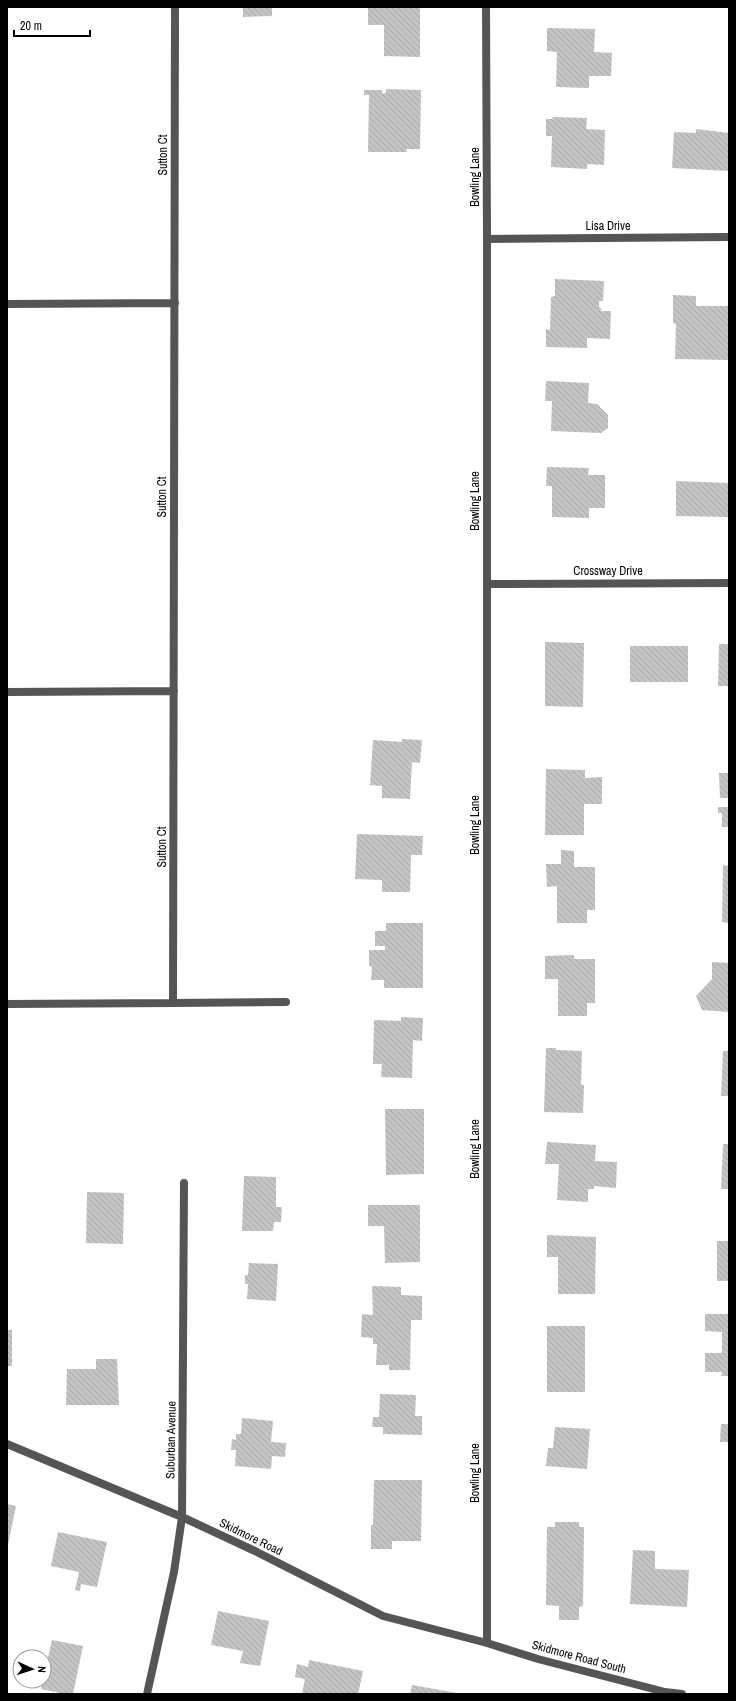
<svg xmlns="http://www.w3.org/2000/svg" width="736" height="1701" viewBox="0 0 736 1701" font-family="'Archivo Narrow',sans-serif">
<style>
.building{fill:url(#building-back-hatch)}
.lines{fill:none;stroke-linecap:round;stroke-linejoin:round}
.lane{stroke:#555;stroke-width:8}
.street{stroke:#555;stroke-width:8}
.labels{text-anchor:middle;stroke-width:3.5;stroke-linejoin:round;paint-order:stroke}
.street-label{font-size:12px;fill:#000;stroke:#fff}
</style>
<defs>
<pattern id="building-back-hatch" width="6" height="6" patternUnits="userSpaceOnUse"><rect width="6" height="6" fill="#c4c4c4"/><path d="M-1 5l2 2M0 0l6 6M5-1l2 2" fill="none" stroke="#a7a7a7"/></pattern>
</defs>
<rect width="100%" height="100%" fill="#fff"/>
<path class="building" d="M243,7h29v9l-29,1z
M368,7h52v50l-36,-1v-31h-16z
M547,28l48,1 -1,23 18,1 -1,23h-22v12l-33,-1 1,-35 -10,-1z
M386,89l35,1 -1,59h-14l1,3h-39l1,-57h-5v-5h18v4l4,-1z
M552,117l35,1 -1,11 19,1 -1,35 -17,-1v5l-36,-2 1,-31h-6v-17h7z
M696,129l33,4v38l-57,-3 2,-36 22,1z
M555,279l49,2 -1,20h-4v6l2,1v3h10l-1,28 -23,-1v10l-41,-1v-18l4,1 1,-33 4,-1z
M673,295l23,1v10h33v54l-54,-1 1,-35 -3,-1z
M546,381l43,2 -1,20 9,1 11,11v13l-7,5 -50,-2 1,-30h-7z
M547,467l42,1 -1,7h17v33h-16v10l-37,-1v-31h-6z
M676,481l53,2v34l-53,-1z
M545,642l39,1 -1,64 -38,-1z
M719,644h10v42h-11z
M630,646h58v36h-58z
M402,739l20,1 -2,23 -8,-1 -2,37 -28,-1v-12l-12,-1 3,-45 29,2z
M546,769l39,1v8l17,-1v27h-18v31h-39z
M719,773h10v25h-9z
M718,807h11v20h-7v-14h-4z
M357,834l66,2 -1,19h-11l-1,37h-28v-12l-27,-1z
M561,850l13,1v16h21v43h-8v13h-30v-37l-10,1 -1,-23h15z
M723,865l6,1v57l-7,-1z
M386,923h37v65h-39v-8h-13l1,-14h-3v-16h16v-4h-10v-15h11z
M574,955v4h21v44h-8v13h-29v-37h-13v-23z
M712,962l17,1v49l-27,-2 -6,-14 16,-17z
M401,1017l22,1 -1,23 -9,-1 -1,38 -31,-1 1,-13h-9l1,-44 27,1z
M546,1048h10v2l26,1 -1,34h3l-1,28 -39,-1z
M723,1051h6v45h-8z
M385,1109h39v65l-38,1z
M547,1142l49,3 -1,16 22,1 -1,26 -22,-2v3h-6v13l-31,-2 2,-36h-14z
M723,1144h6v45h-8z
M244,1176l32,1v30h6l-1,15h-7l-1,9h-31z
M87,1192l37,1 -1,51 -37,-1z
M368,1205h52v57l-35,1 -1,-37h-16z
M547,1235l49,2 -1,57h-37v-37h-11z
M717,1241h12v40h-12z
M249,1263l29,1 -2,37 -29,-2 1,-15h-3v-9h3z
M372,1286l29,1v8l21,1v24h-11l-1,50h-21v-6l-1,1h-12l1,-21h-4v-6l-12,-1 1,-23 11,1z
M705,1314h24v62h-8l1,-4h-17v-19h17v-21l-17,-1z
M547,1326h38v66h-38z
M7,1330h5v36h-5z
M96,1359h21l2,46h-53l1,-36h29z
M380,1394l36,1 -1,21h7v19l-39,-1v-7h-11l1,-10h6z
M242,1418l31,3 -2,21 15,1 -1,14 -13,-1 -1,13 -36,-3 1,-16h-5l1,-11 4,1v-6h5z
M721,1424h8v18h-9z
M555,1427l35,2 -3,40 -41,-3 2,-18h5z
M374,1480h48l-1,61h-29v8h-21v-24h2z
M7,1504l9,2 -8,39h-1z
M555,1522h24v5h5l-1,79 -4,1v13h-20v-14l-13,-1 1,-78h8z
M58,1532l49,10 -10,45 -16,-3 -1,7 -5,-1 4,-18 -28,-6z
M633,1550l22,1v18l34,1 -2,37 -57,-3z
M218,1611l51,10 -9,45 -20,-3 3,-12 -32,-6z
M52,1640l31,6 -10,48h-8l-24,-5z
M309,1660l54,11 -5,23h-56l3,-15 -10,-2 2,-13 11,3z
M412,1685l45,8v1h-47z"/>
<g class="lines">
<path class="lane" d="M7,304l168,-1
M7,692l167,-1
M173,1003l113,-1
M7,1004l166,-1 2,-996"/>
<path class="street" d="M486,7l1,232v1404
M487,239l242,-2
M487,584l242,-1
M7,1444l175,73 73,34 128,65 104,27 51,16 127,33 17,2
M147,1694l27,-122 8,-55 2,-334"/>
</g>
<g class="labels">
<g class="street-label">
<text transform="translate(163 155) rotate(-90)" y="4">Sutton Ct</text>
<text transform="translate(475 177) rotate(-90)" y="4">Bowling Lane</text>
<text x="608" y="230">Lisa Drive</text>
<text transform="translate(162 497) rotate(-90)" y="4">Sutton Ct</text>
<text transform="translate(475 501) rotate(-90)" y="4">Bowling Lane</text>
<text x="608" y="575">Crossway Drive</text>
<text transform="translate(475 825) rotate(-90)" y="4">Bowling Lane</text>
<text transform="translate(162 847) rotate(-90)" y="4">Sutton Ct</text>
<text transform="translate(475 1149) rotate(-90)" y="4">Bowling Lane</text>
<text transform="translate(171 1440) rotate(-89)" y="4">Suburban Avenue</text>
<text transform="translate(475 1473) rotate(-90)" y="4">Bowling Lane</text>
<text transform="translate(251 1537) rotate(26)" y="4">Skidmore Road</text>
<text transform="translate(579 1657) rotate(15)" y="4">Skidmore Road South</text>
</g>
</g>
<rect width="736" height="1701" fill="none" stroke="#000000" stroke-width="16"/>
<g transform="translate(32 1669) rotate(93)"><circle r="19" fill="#ffffff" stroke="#999999"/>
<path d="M0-3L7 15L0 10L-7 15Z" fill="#000000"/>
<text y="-6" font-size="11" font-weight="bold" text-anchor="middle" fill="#000000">N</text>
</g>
<path d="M14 30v6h76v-6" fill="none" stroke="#000000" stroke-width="2"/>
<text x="20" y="30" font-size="12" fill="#000000" stroke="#ffffff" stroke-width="3" paint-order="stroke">20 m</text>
</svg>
